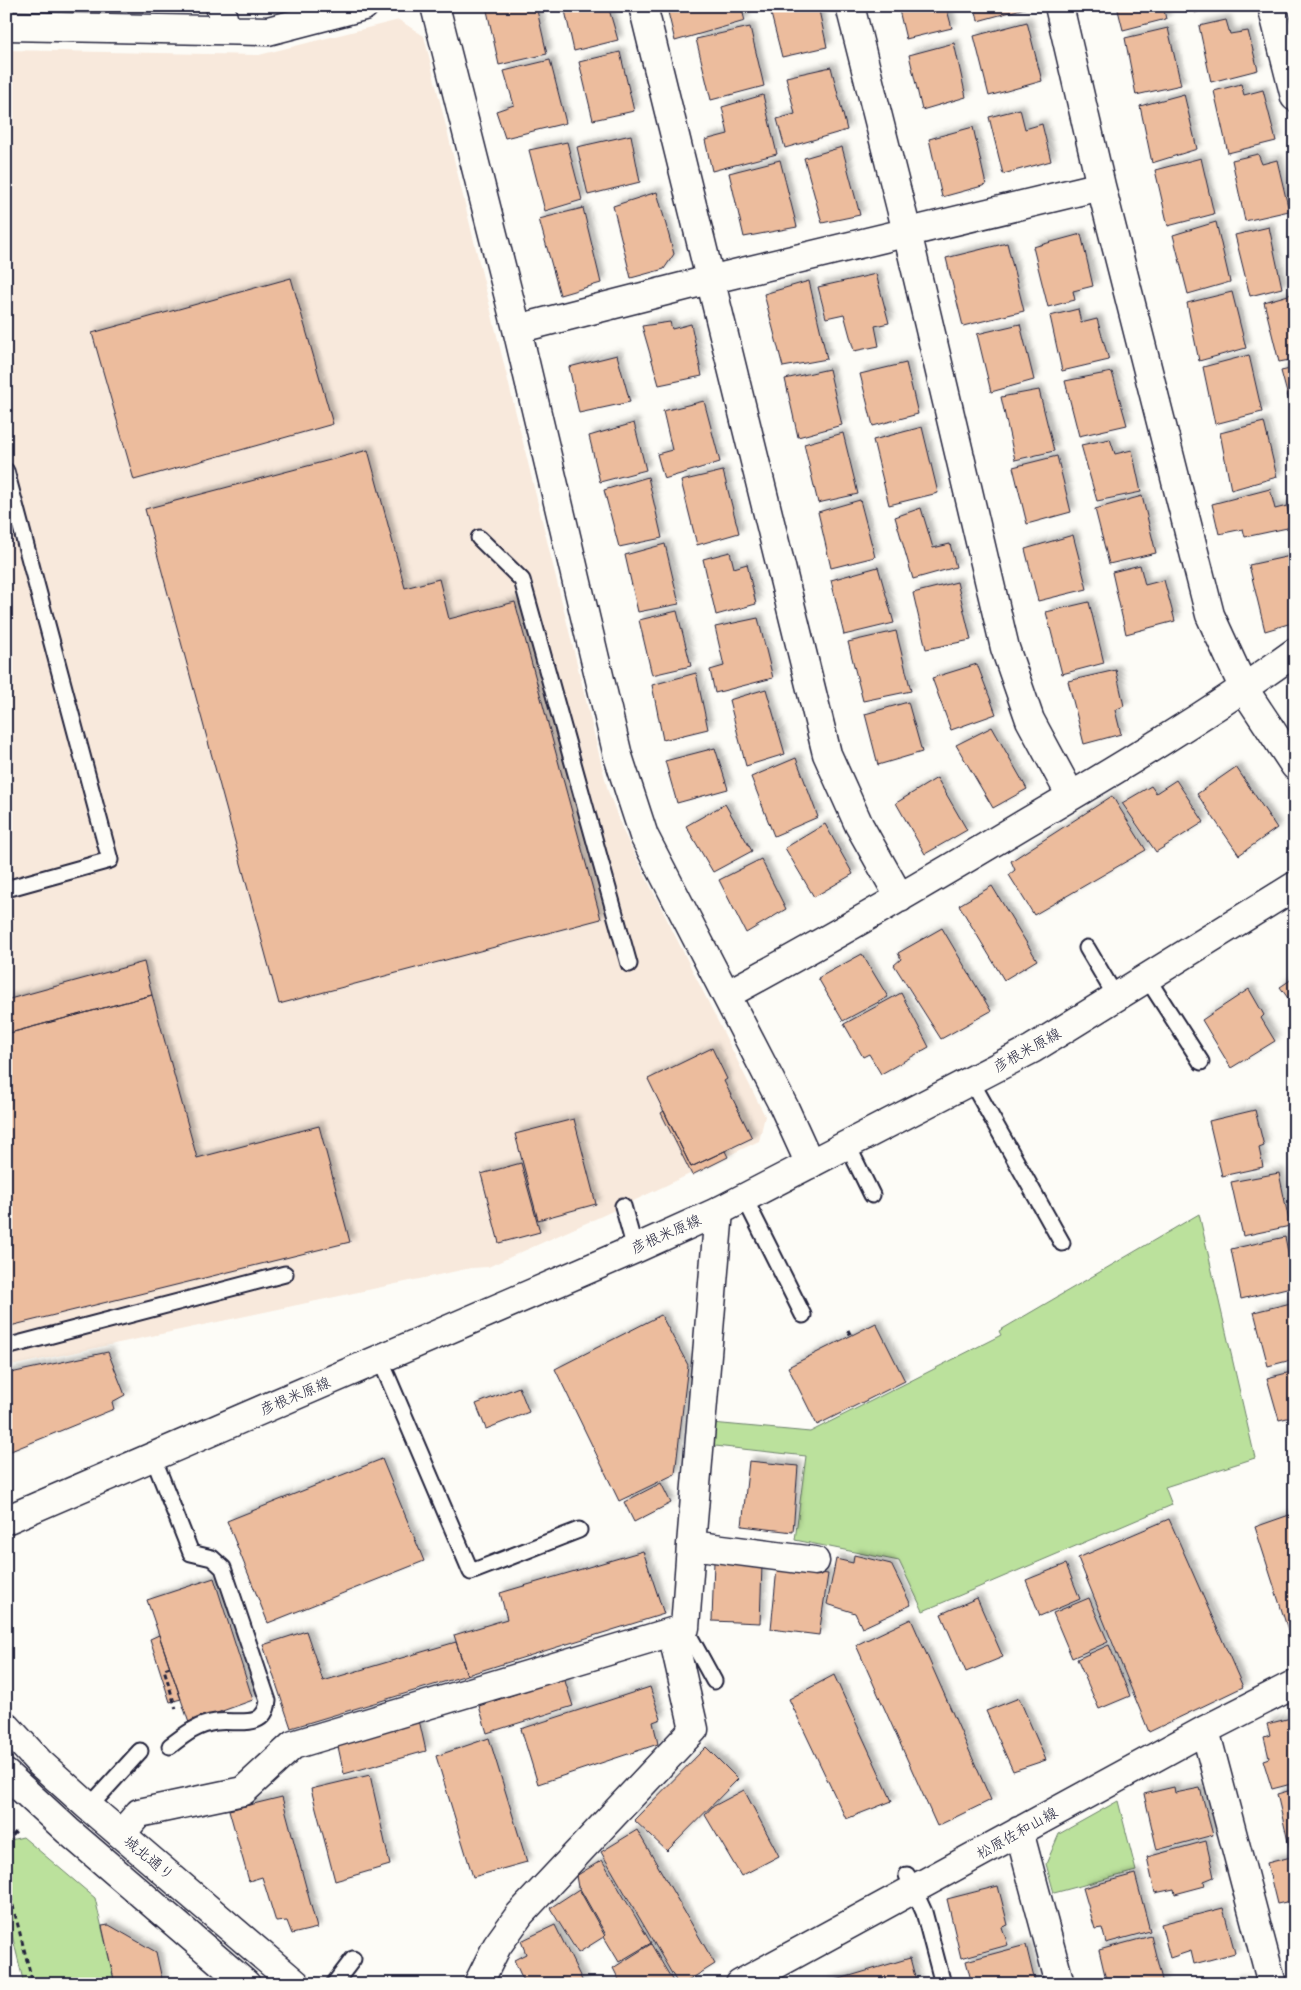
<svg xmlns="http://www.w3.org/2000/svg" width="1301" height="1990" viewBox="0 0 1301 1990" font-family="'Gochi Hand','Klee One',sans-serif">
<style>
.built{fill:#f8e9dc}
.green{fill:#bbe19c;stroke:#6e826c}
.building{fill:#ecbc9d;stroke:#22223b;filter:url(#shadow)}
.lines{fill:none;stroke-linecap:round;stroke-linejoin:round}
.lane-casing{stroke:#22223b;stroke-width:19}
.street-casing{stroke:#22223b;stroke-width:31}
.secondary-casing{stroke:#22223b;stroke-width:31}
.path{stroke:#22223b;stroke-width:3;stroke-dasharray:5 4;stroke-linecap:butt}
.lane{stroke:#fdfcf7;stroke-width:15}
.street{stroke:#fdfcf7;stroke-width:28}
.secondary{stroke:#fdfcf7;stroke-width:28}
.labels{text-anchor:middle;stroke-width:4;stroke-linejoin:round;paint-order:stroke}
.street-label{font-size:15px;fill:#22223b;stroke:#fdfcf7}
</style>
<defs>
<filter id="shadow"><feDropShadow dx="4.5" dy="-4.5" stdDeviation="2.5" flood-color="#0004"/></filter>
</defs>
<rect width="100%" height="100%" fill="#fdfcf7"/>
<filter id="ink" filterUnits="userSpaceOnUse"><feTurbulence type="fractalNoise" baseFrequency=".02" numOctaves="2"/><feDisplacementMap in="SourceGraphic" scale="10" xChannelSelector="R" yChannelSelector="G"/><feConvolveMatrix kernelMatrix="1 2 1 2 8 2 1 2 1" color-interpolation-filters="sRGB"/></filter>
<g filter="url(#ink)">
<path class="built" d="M399,20l25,16 184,755 16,42 141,283 -6,25 -155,74 -116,52 -17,1 -465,99v-1317l253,5z"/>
<path class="green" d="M1199,1214l56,244 -90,29 7,18 -249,106 -24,-50 -104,-21 11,-84 -100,-11 6,-22 98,9 191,-97 -2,-4z
M1118,1801l18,70 -82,22 -8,-29 13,-30z
M23,1837l72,61 20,86h-91l-18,-74v-69z"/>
<path class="building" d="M67,6h16l-15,4z
M486,6h50l11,48 -48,11z
M564,6h44l10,34 -44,11z
M672,6h69l4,15 -70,20 -8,-33z
M769,6h49l9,41 -45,10z
M898,6h48l6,22 -46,11z
M975,6h49l1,2 -47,13z
M1117,6h46l3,13 -43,11z
M1194,6h23l-22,7z
M1226,20l4,14 18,-3 10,39 -47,12 -12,-56z
M1027,22l15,59 -53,15 -15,-60z
M750,27l14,59 -53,14 -15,-61z
M1168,28l13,57 -45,10 -11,-57z
M954,43l12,54 -44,13 -13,-55z
M620,52l14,59 -41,9 -14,-58z
M550,60l16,63 -61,15 -9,-27 18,-6 -10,-34z
M831,67l16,63 -62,18 -8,-29 18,-5 -9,-37z
M1241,84l3,11 19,-5 13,51 -48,12 -14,-62z
M1184,94l13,55 -45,14 -12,-57z
M763,95l14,59 -65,17 -7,-31 23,-6 -6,-27z
M1020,109l5,20 17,-5 9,37 -48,13 -14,-57z
M973,127l13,58 -44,12 -13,-58z
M631,135l9,47 -52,13 -11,-48z
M567,142l15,58 -37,11 -16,-61z
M842,147l18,68 -38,8 -18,-65z
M1258,154l4,10 15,-4 12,51 -44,10 -13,-61z
M1201,158l13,56 -46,12 -13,-56z
M780,160l17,67 -53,10 -15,-64z
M657,192l17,62 -10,15 -33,9 -18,-72z
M583,208l18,75 -41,12 -21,-76z
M1216,222l14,60 -42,12 -15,-59z
M1269,227l13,61 -32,8 -15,-61z
M1081,234l12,52 -20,5 2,9 -27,7 -15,-60z
M1007,243l17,68 -61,15 -17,-68z
M876,274l13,49 -14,3 4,20 -25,5 -10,-37 -18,4 -8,-31z
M291,278l42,146 -199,56 -42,-147z
M809,281l18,78 -44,8 -19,-73z
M1232,292l14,56 -47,13 -12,-58z
M1292,294l3,12v53l-16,3 -15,-60z
M1078,309l3,14 16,-4 12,41 -47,11 -12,-55z
M670,322l2,7 19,-5 11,52 -43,9 -17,-59z
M1020,324l14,56 -43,12 -14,-58z
M617,355l13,47 -51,11 -10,-46z
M1249,355l13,57 -47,12 -12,-57z
M906,363l12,51 -45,12 -13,-52z
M1295,368v55l-14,-52z
M829,369l13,56 -44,12 -13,-58z
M1112,372l15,53 -48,11 -14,-55z
M1039,390l15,61 -39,9 -14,-63z
M704,401l16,61 -56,17 -7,-25 15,-4 -9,-39z
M1264,422l13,55 -46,13 -11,-57z
M634,423l12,47 -46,12 -11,-46z
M922,427l16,66 -49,12 -16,-65z
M843,433l15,61 -40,9 -14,-59z
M1110,439l5,15 17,-4 9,42 -44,9 -16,-56z
M368,450l37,138 34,-9 10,40 66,-17 86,317 -322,85 -134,-495z
M1057,456l14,56 -44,12 -14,-57z
M723,471l16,62 -42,12 -16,-64z
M648,477l14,61 -43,9 -15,-57z
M1270,489l5,20 12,-3 5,21 -47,10 -2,-8 -24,5 -7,-30z
M1142,496l14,57 -47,11 -14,-55z
M860,500l15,57 -44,11 -13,-56z
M921,508l12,40 17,-4 6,23 -43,12 -18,-62z
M1073,535l14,54 -49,12 -13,-52z
M665,544l14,60 -41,8 -13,-57z
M730,552l4,16 13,-4 9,40 -40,11 -13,-56z
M1295,555v37h-2l2,30 -30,9 -16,-66z
M1140,565l5,20 19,-5 11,41 -49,13 -14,-62z
M878,567l16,56 -50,12 -13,-55z
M957,582l14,58 -45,9 -13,-56z
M1089,602l15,61 -42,11 -16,-62z
M677,611l14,55 -39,9 -13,-55z
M758,618l15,60 -58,15 -5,-23 14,-4 -9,-39z
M896,631l15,60 -48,10 -15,-59z
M977,664l19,50 -45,16 -19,-52z
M1116,670l8,36 -9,4 6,24 -37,10 -16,-63z
M696,673l12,56 -45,11 -11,-55z
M766,689l19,65 -39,12 -17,-66z
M908,702l14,50 -44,13 -13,-51z
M992,727l35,62 -34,19 -37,-63z
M715,748l13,41 -51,14 -12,-42z
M796,758l22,59 -44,19 -23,-59z
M1236,767l41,61 -38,27 -42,-61z
M937,778l30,52 -42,24 -29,-51z
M1176,780l28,42 -48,30 -34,-49 29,-17 5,7z
M1112,796l34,54 -112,65 -25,-40 6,-5 -4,-9z
M725,804l27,47 -39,21 -27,-46z
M825,824l28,50 -39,23 -29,-49z
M761,859l25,50 -40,24 -27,-53z
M992,886l45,74 -33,20 -45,-75z
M942,928l49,83 -50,28 -47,-74 7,-6 -3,-6z
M862,954l26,43 -45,24 -25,-43z
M144,962l8,33 -146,39v-34z
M1295,977v31l-15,-21z
M1249,989l15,26 -3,3 14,23 -44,27 -29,-48z
M901,993l28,54 -48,27 -12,-20 -6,3 -19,-33z
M152,995l45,163 122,-32 31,116 -344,85v-293z
M712,1048l15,31 -3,2 28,57 -61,29 -43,-88z
M1255,1110l9,36 -5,2 4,19 -41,9 -13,-55z
M664,1111l27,56 34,-16 3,6 -36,18 -31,-62z
M574,1119l22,85 -58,16 -23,-86z
M521,1163l19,69 -41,11 -18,-69z
M1279,1173l11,53 -47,10 -12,-54z
M1285,1237l10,49 -54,13 -10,-50z
M1295,1302v57l-27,7 -14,-54z
M661,1315l27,50 -13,109 -56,27 -64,-132z
M876,1323l29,58 -88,44 -29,-58z
M108,1352l17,43 -13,7 2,7 -108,44v-79z
M1295,1371v45l-16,4 -12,-42z
M519,1387l10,25 -43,17 -10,-25z
M382,1459l42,102 -156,62 -41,-102z
M749,1461l49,5 -5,66 -51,-6z
M661,1483l10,20 -37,19 -10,-20z
M1295,1513v115l-7,2 -33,-103z
M1169,1519l74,168 -94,45 -71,-174z
M643,1551l21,63 -197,61 -13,-40 53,-16 -7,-26z
M854,1555l37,9 20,41 -49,23 -7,-15 -28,-9 9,-45 17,4z
M714,1561l48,4 -2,58 -48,-2z
M1066,1564l14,35 -40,17 -14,-36z
M777,1568l51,6 -9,61 -48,-6z
M214,1578l39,122 -64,23 -42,-123z
M977,1598l26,59 -37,15 -25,-58z
M1089,1598l19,44 -36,16 -19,-45z
M911,1619l80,181 -54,26 -81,-181z
M306,1631l17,50 133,-39 11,33 -176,53 -28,-83z
M159,1635l22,64 -11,3 -20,-63z
M1109,1645l21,51 -31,13 -22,-50z
M834,1675l58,126 -46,18 -57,-120z
M564,1678l9,28 -86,27 -8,-27z
M650,1687l11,32 -8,3 5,22 -120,40 -17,-55z
M1019,1698l27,62 -33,11 -27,-60z
M1295,1717v66l-23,6 -9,-29 6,-2 -5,-21 6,-2 -3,-11z
M419,1720l7,31 -82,23 -7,-32z
M489,1738l38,124 -54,15 -37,-121z
M706,1747l32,32 -71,72 -33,-31z
M370,1775l20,90 -55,16 -24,-92z
M1174,1787l1,6 25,-5 13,47 -56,15 -13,-56z
M1295,1789v59l-5,2 -13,-56z
M744,1790l35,66 -38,20 -36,-61 7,-8z
M282,1797l35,131 -25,6 -5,-13 -11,1 -14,-45 -13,4 -20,-71z
M637,1830l78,134 -32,20h-5l-77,-132z
M1206,1841l8,36 -10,4 1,5 -30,8 -1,-5 -19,4 -8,-36z
M1295,1856v44l-18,4 -10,-41z
M602,1860l49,83 -32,19 -15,-25 2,-2 -27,-48h-1l-2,-11z
M1135,1874l15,57 -44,12 -4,-15 -7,1 -12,-41z
M998,1886l10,39 -6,2 6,18 -47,13 -14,-59z
M579,1889l26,47 -27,17 -28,-45z
M1223,1908l12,45 -41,11 -3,-13 -21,7 -9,-34z
M109,1925l47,27 7,32h-48l-13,-58z
M555,1925l29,59h-59l-11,-24 12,-6 -5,-13z
M1151,1936l12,48h-56l-8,-34z
M651,1944l23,39 -53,1 -8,-16z
M1026,1945l9,37 -5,2h-58l-6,-23z
M910,1958l7,26h-94z
M1241,1980l1,4h-17z"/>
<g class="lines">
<defs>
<path id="lane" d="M6,471l104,389 -104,29
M479,538l43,42 107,384
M1087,948l29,49
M1147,978l54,84
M971,1081l91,162
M847,1144l25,51
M744,1197l59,118
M623,1206l12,43
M6,1347l279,-73
M380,1359l91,213 108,-42
M153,1457l38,96 21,5 11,10 45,133c-3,30 -33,18 -52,21 -18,2 -32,13 -46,24
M685,1628l29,53
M89,1807l51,-56
M907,1875l17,37 19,72
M334,1984l19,-25"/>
<path id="street" d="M220,6l6,24
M435,6l82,323 101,427 26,80 140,271 26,57
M643,6l184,748 32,71 41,73
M850,6l57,226 98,416 25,72 41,76
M1059,6l42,180 109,429 34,74 51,77
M1272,6l23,91
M6,26l262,5 96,-25
M517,329l192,-49 392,-94
M726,995c101,-54 200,-112 298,-171 92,-54 184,-109 271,-172
M691,1545l124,16
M1205,1730l67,254
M1019,1831l41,153
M121,1834l18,-21 104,-22 50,-46 392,-117 6,-83 28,-334
M478,1984l19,-38 23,-32 174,-185 -22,-97
M740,1984l465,-254 90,-46"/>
<path id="secondary" d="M6,1520l629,-271 84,-38 313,-162 263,-163
M6,1726l34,37 49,44 207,177
M6,1774l62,57 178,153"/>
</defs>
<use href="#lane" class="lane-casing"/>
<use href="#street" class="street-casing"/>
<use href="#secondary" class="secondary-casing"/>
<path class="path" d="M848,1330l3,6
M170,1667l-6,2 12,40
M6,1842l12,-12
M6,1879l27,105"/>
<use href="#lane" class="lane"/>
<use href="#street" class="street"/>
<use href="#secondary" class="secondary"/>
</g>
</g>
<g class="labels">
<g class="street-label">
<text transform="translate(1027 1050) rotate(-29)" y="5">彦根米原線</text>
<text transform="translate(666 1234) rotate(-24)" y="5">彦根米原線</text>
<text transform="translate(295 1396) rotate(-23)" y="5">彦根米原線</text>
<text transform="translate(1017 1833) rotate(-29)" y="5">松原佐和山線</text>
<text transform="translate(149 1858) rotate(40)" y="5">城北通り</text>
</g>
</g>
<rect width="1301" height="1990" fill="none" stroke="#fdfcf7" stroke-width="25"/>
<rect x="12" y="12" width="1276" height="1965" fill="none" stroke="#22223b" stroke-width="2" filter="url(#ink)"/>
</svg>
